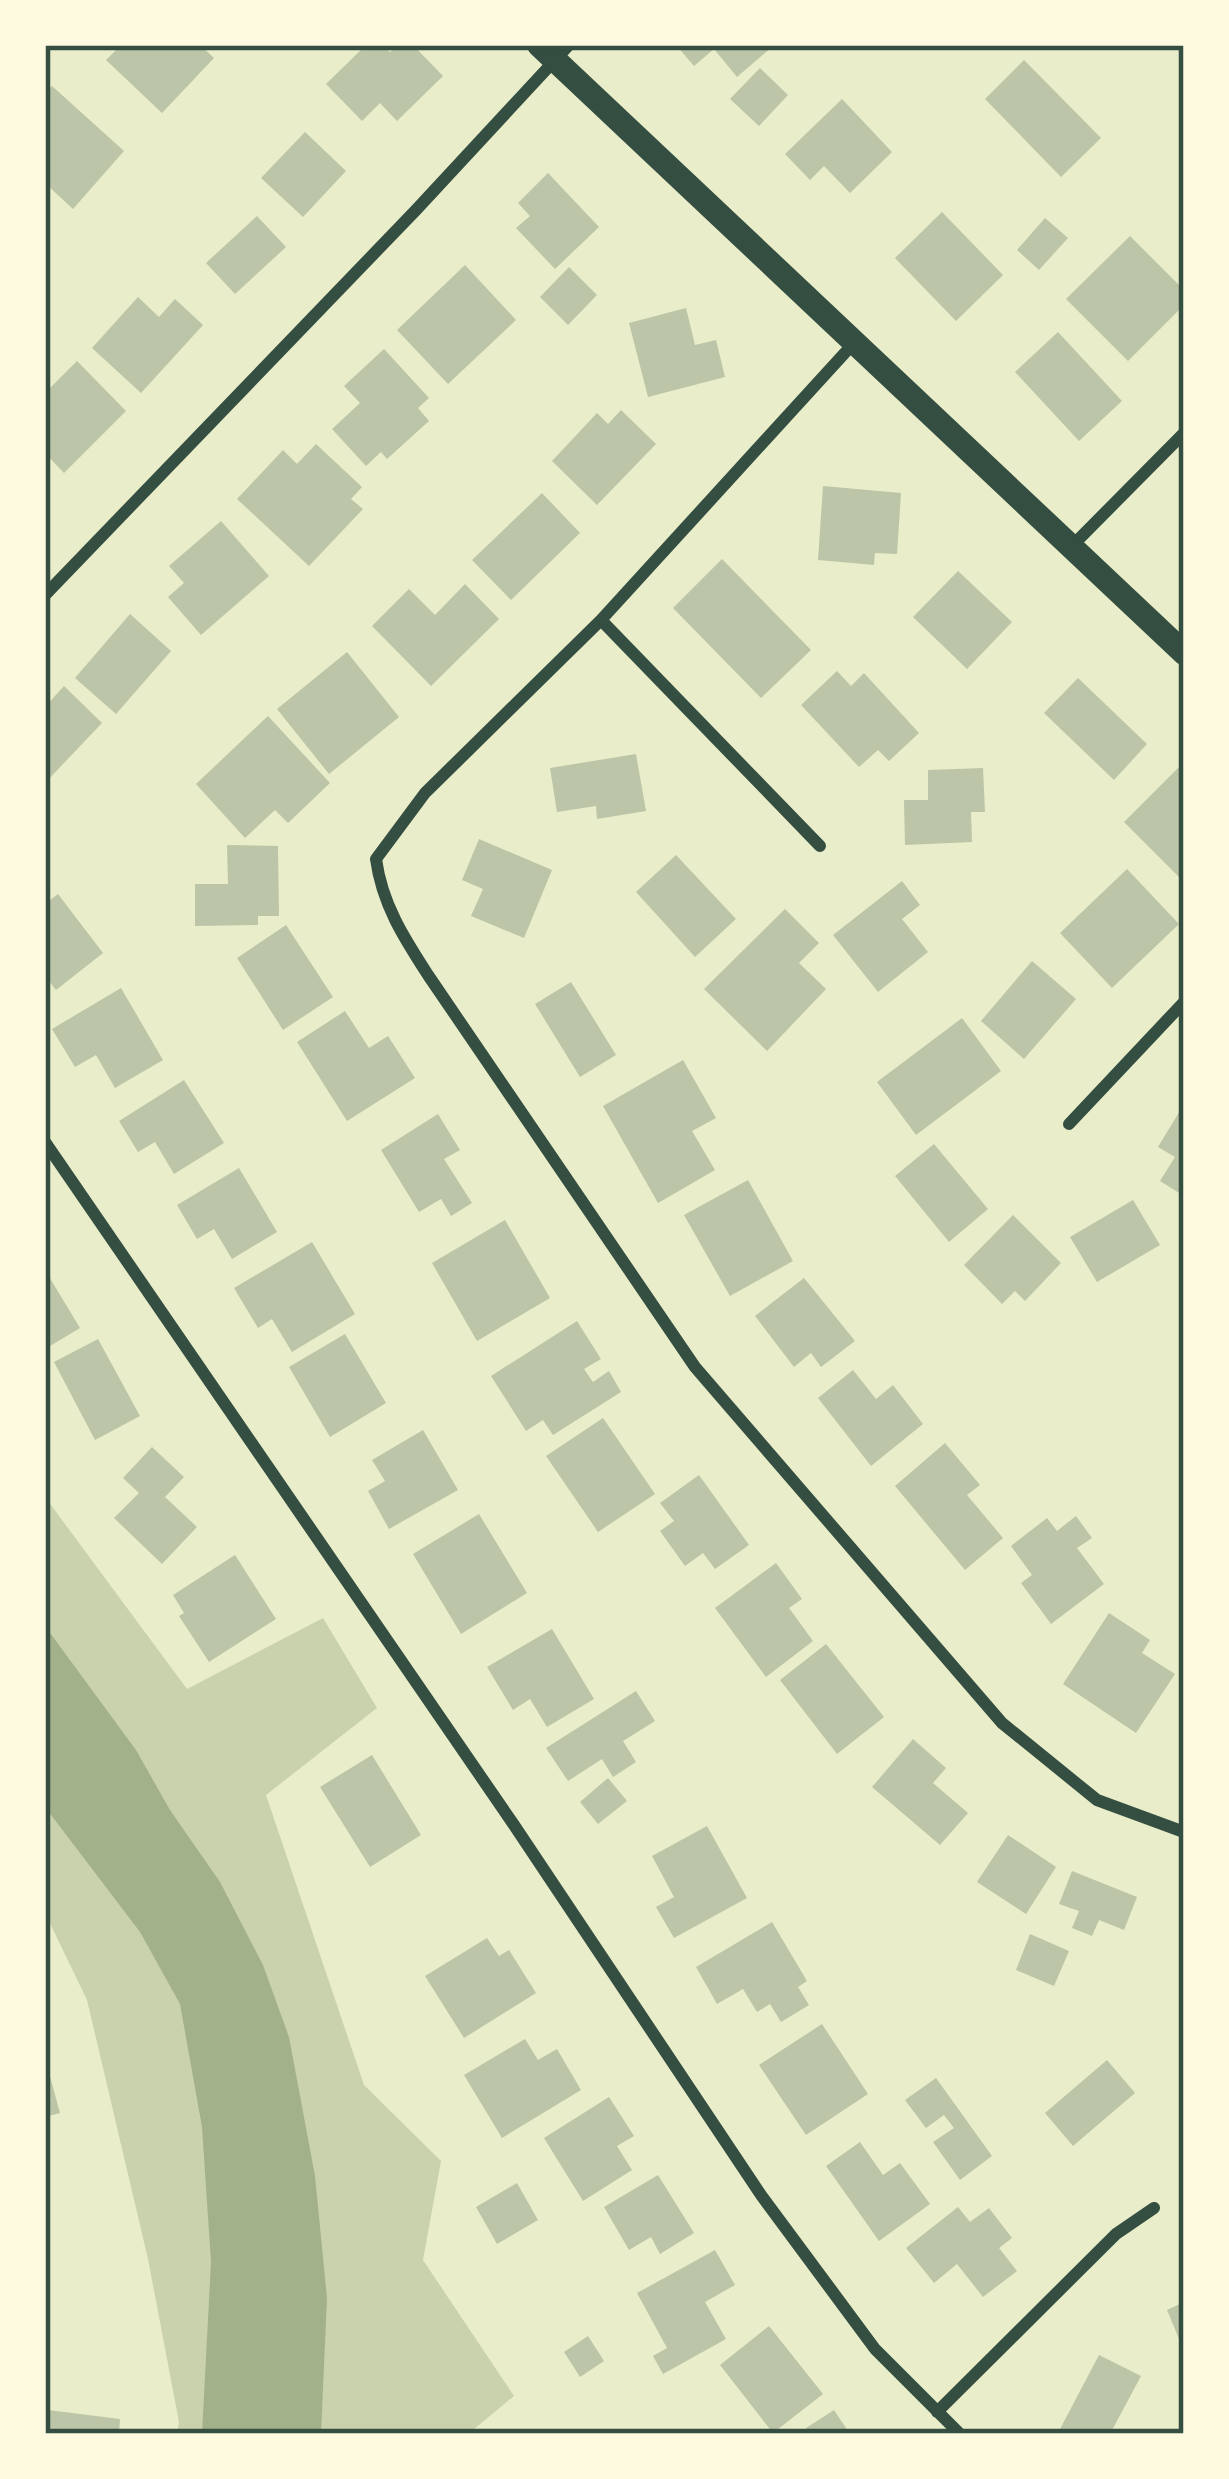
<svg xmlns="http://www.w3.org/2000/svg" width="1229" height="2479" viewBox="0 0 1229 2479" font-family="'Roboto Condensed',sans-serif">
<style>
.green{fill:#cad2ad}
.water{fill:#a3b18a}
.building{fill:#bcc5a7}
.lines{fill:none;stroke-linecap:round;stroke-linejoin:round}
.minor{stroke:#344e41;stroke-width:12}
.secondary{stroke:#344e41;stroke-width:24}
.neatline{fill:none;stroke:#344e41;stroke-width:4.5}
</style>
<rect width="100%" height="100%" fill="#e9edc9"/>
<path class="green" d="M45,1497l142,192 136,-71 54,90 -111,87 98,290 77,76 -18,99 91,136 -46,38h-291l2,-12 -31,-163 -61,-259 -42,-87z"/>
<path class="water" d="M45,1626l91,124 34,60 50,72 43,83 26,72 26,139 12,122 -6,136h-119l9,-172 -9,-135 -22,-123 -40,-72 -95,-125z"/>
<path class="building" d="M113,45h87l14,13 -52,55 -56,-53 11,-11z
M366,45h18l6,7 7,-7h16l30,31 -46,45 -17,-18 -18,18 -36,-37z
M676,45h98l-37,32 -23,-28 -20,17z
M1024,60l77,78 -40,39 -76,-78z
M760,68l28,27 -29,31 -29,-27z
M52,86l72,65 -51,58 -28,-26v-89z
M842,99l50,53 -42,41 -26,-27 -14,14 -25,-26z
M305,132l41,39 -43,46 -42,-39z
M548,173l51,54 -44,42 -39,-41 14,-12 -12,-13z
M942,212l61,63 -47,46 -61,-63z
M257,216l29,31 -51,47 -29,-31z
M1045,218l23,20 -29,32 -22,-20z
M1130,236l54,54v15l-56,56 -62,-62z
M465,265l51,55 -68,64 -51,-54z
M569,267l28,28 -29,30 -28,-28z
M138,297l21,20 16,-18 28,26 -62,68 -49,-45z
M686,308l9,37 21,-5 9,37 -77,20 -19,-74z
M1058,332l64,69 -43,40 -64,-69z
M384,349l45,49 -11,10 11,13 -42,38 -6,-7 -15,14 -34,-37 28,-26 -16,-17z
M77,361l49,50 -62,62 -19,-20v-60z
M621,410l35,34 -59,61 -45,-44 45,-48 11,11z
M316,444l46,43 -11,12 12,10 -54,57 -72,-67 46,-49 14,14z
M823,486l78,7 -4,61 -22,-1 -1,12 -56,-5z
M542,493l38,40 -69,67 -39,-40z
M221,521l48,55 -68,59 -33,-38 16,-14 -15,-17z
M722,559l89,91 -50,48 -88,-90z
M958,571l54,51 -45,47 -54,-52z
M465,584l34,35 -68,67 -59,-60 37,-37 26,26z
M130,614l41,37 -55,63 -41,-36z
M347,652l52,65 -70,57 -52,-65z
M837,671l14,15 13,-13 55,60 -30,28 -11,-11 -19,17 -58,-62z
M1078,678l69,66 -33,36 -70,-67z
M64,686l38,37 -57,60v-76z
M268,716l62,67 -42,40 -13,-13 -30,28 -49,-54z
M636,754l10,57 -49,8 -1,-13 -39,6 -7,-44z
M1179,767l5,5v110l-60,-60z
M983,768l2,44h-14l1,30 -67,3 -1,-45h24v-30z
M479,839l73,31 -28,68 -53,-22 12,-27 -21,-9z
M227,845l51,1 1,70h-21v9l-63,1v-42h33z
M676,855l60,64 -41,38 -59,-65z
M1127,869l52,55 -67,64 -52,-55z
M902,881l18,24 -18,14 26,33 -50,40 -45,-57z
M58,894l45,59 -47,37 -11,-14v-72z
M785,909l34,34 -20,20 27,26 -59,62 -63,-62z
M286,925l47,72 -50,33 -46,-72z
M1032,961l44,38 -52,60 -43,-38z
M571,982l45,73 -36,22 -45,-73z
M121,988l42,72 -48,28 -19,-33 -21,12 -23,-38z
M345,1011l24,37 19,-12 27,42 -68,43 -50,-79z
M962,1018l39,53 -85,64 -39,-53z
M683,1060l33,58 -24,13 23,39 -57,33 -55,-97z
M184,1080l40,63 -50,31 -19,-32 -17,10 -19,-31z
M1184,1104v92l-24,-15 15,-24 -17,-10z
M438,1114l22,36 -16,9 28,44 -21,13 -10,-17 -22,13 -38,-62z
M934,1144l54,65 -39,33 -54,-66z
M239,1168l38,64 -45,27 -18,-30 -17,10 -20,-34z
M748,1180l45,81 -63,35 -46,-81z
M1133,1200l27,45 -63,37 -27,-45z
M1013,1215l48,48 -36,38 -10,-10 -13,13 -38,-39z
M505,1220l45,78 -73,43 -45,-78z
M312,1242l43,72 -63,38 -20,-33 -14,9 -24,-40z
M45,1270l35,58 -35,21z
M804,1278l51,63 -34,26 -10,-14 -17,14 -39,-51z
M577,1321l24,38 -17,10 9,13 16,-11 12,21 -68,43 -10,-15 -17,11 -35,-55z
M345,1334l41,69 -56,34 -41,-70z
M98,1339l42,77 -45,24 -41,-78z
M853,1370l23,29 17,-14 30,39 -52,42 -53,-68z
M603,1418l52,76 -57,38 -52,-76z
M423,1430l35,60 -69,39 -21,-38 17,-10 -13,-21z
M945,1443l35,42 -13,10 36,43 -38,32 -70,-84z
M152,1447l32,30 -19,20 32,30 -35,37 -48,-46 25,-25 -16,-15z
M699,1475l50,70 -34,24 -12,-16 -18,13 -25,-35 14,-10 -14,-18z
M479,1514l48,79 -66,41 -48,-80z
M1076,1516l16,22 -15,10 27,36 -53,40 -30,-41 11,-8 -21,-29 36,-28 10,13z
M235,1555l41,64 -67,43 -30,-46 5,-3 -11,-18z
M776,1563l26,36 -13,9 24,33 -47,36 -51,-69z
M1109,1613l41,27 -8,13 33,21 -39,59 -73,-49z
M552,1629l42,70 -47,28 -17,-28 -17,11 -26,-43z
M826,1644l58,73 -47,37 -57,-74z
M636,1691l19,30 -32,20 13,21 -23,15 -11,-18 -34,22 -22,-33z
M913,1739l33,29 -13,15 35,30 -28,32 -68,-58z
M372,1755l49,80 -51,32 -50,-80z
M608,1778l19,23 -29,23 -18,-22z
M707,1826l40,72 -73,40 -18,-31 18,-10 -22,-41z
M1008,1835l48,32 -30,47 -49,-32z
M1072,1871l65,26 -13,33 -25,-10 -7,16 -20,-8 7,-17 -20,-7z
M772,1922l35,59 -9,6 11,18 -28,17 -11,-18 -13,8 -14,-23 -26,15 -21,-37z
M1030,1934l39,17 -15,35 -38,-16z
M487,1938l12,18 10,-6 27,43 -72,45 -39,-62z
M822,2024l46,70 -62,41 -47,-70z
M525,2039l13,21 19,-11 24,41 -79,48 -38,-63z
M45,2058l15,55 -15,4z
M1107,2060l28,33 -62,53 -28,-33z
M936,2078l56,78 -32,24 -27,-38 21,-14 -10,-13 -18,13 -21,-28z
M609,2097l25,39 -17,10 15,24 -49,31 -39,-63z
M860,2142l23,33 17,-12 30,41 -51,37 -53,-75z
M658,2175l36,58 -34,21 -9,-17 -22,13 -25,-43z
M517,2183l21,37 -41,24 -21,-37z
M958,2207l12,15 19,-14 23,30 -13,10 18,23 -34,26 -26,-33 -23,19 -28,-35z
M715,2250l20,35 -30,17 21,37 -63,35 -10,-18 14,-8 -30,-55z
M1184,2302v49l-17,-41z
M769,2326l54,68 -50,39 -53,-68z
M588,2336l16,25 -24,16 -16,-25z
M1099,2355l42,21 -31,58h-46l-5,-3z
M48,2410l72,9 -1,15h-73z
M834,2410l16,24h-53z"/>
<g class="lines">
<path class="minor" d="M853,344l-252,276 -176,173 -49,66c6,45 28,79 52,116l267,392 307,356 95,77 87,32
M1071,547l113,-114
M45,595l371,-385 153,-165
M601,620l219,226
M1069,1124l115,-122
M45,1142l469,683 247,370 114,154 85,85
M937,2412l179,-178 38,-26"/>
<path class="secondary" d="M539,45l645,608"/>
</g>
<rect width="1229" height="2479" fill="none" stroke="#fefae0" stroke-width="96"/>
<rect x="48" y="48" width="1133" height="2383" class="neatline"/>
</svg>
